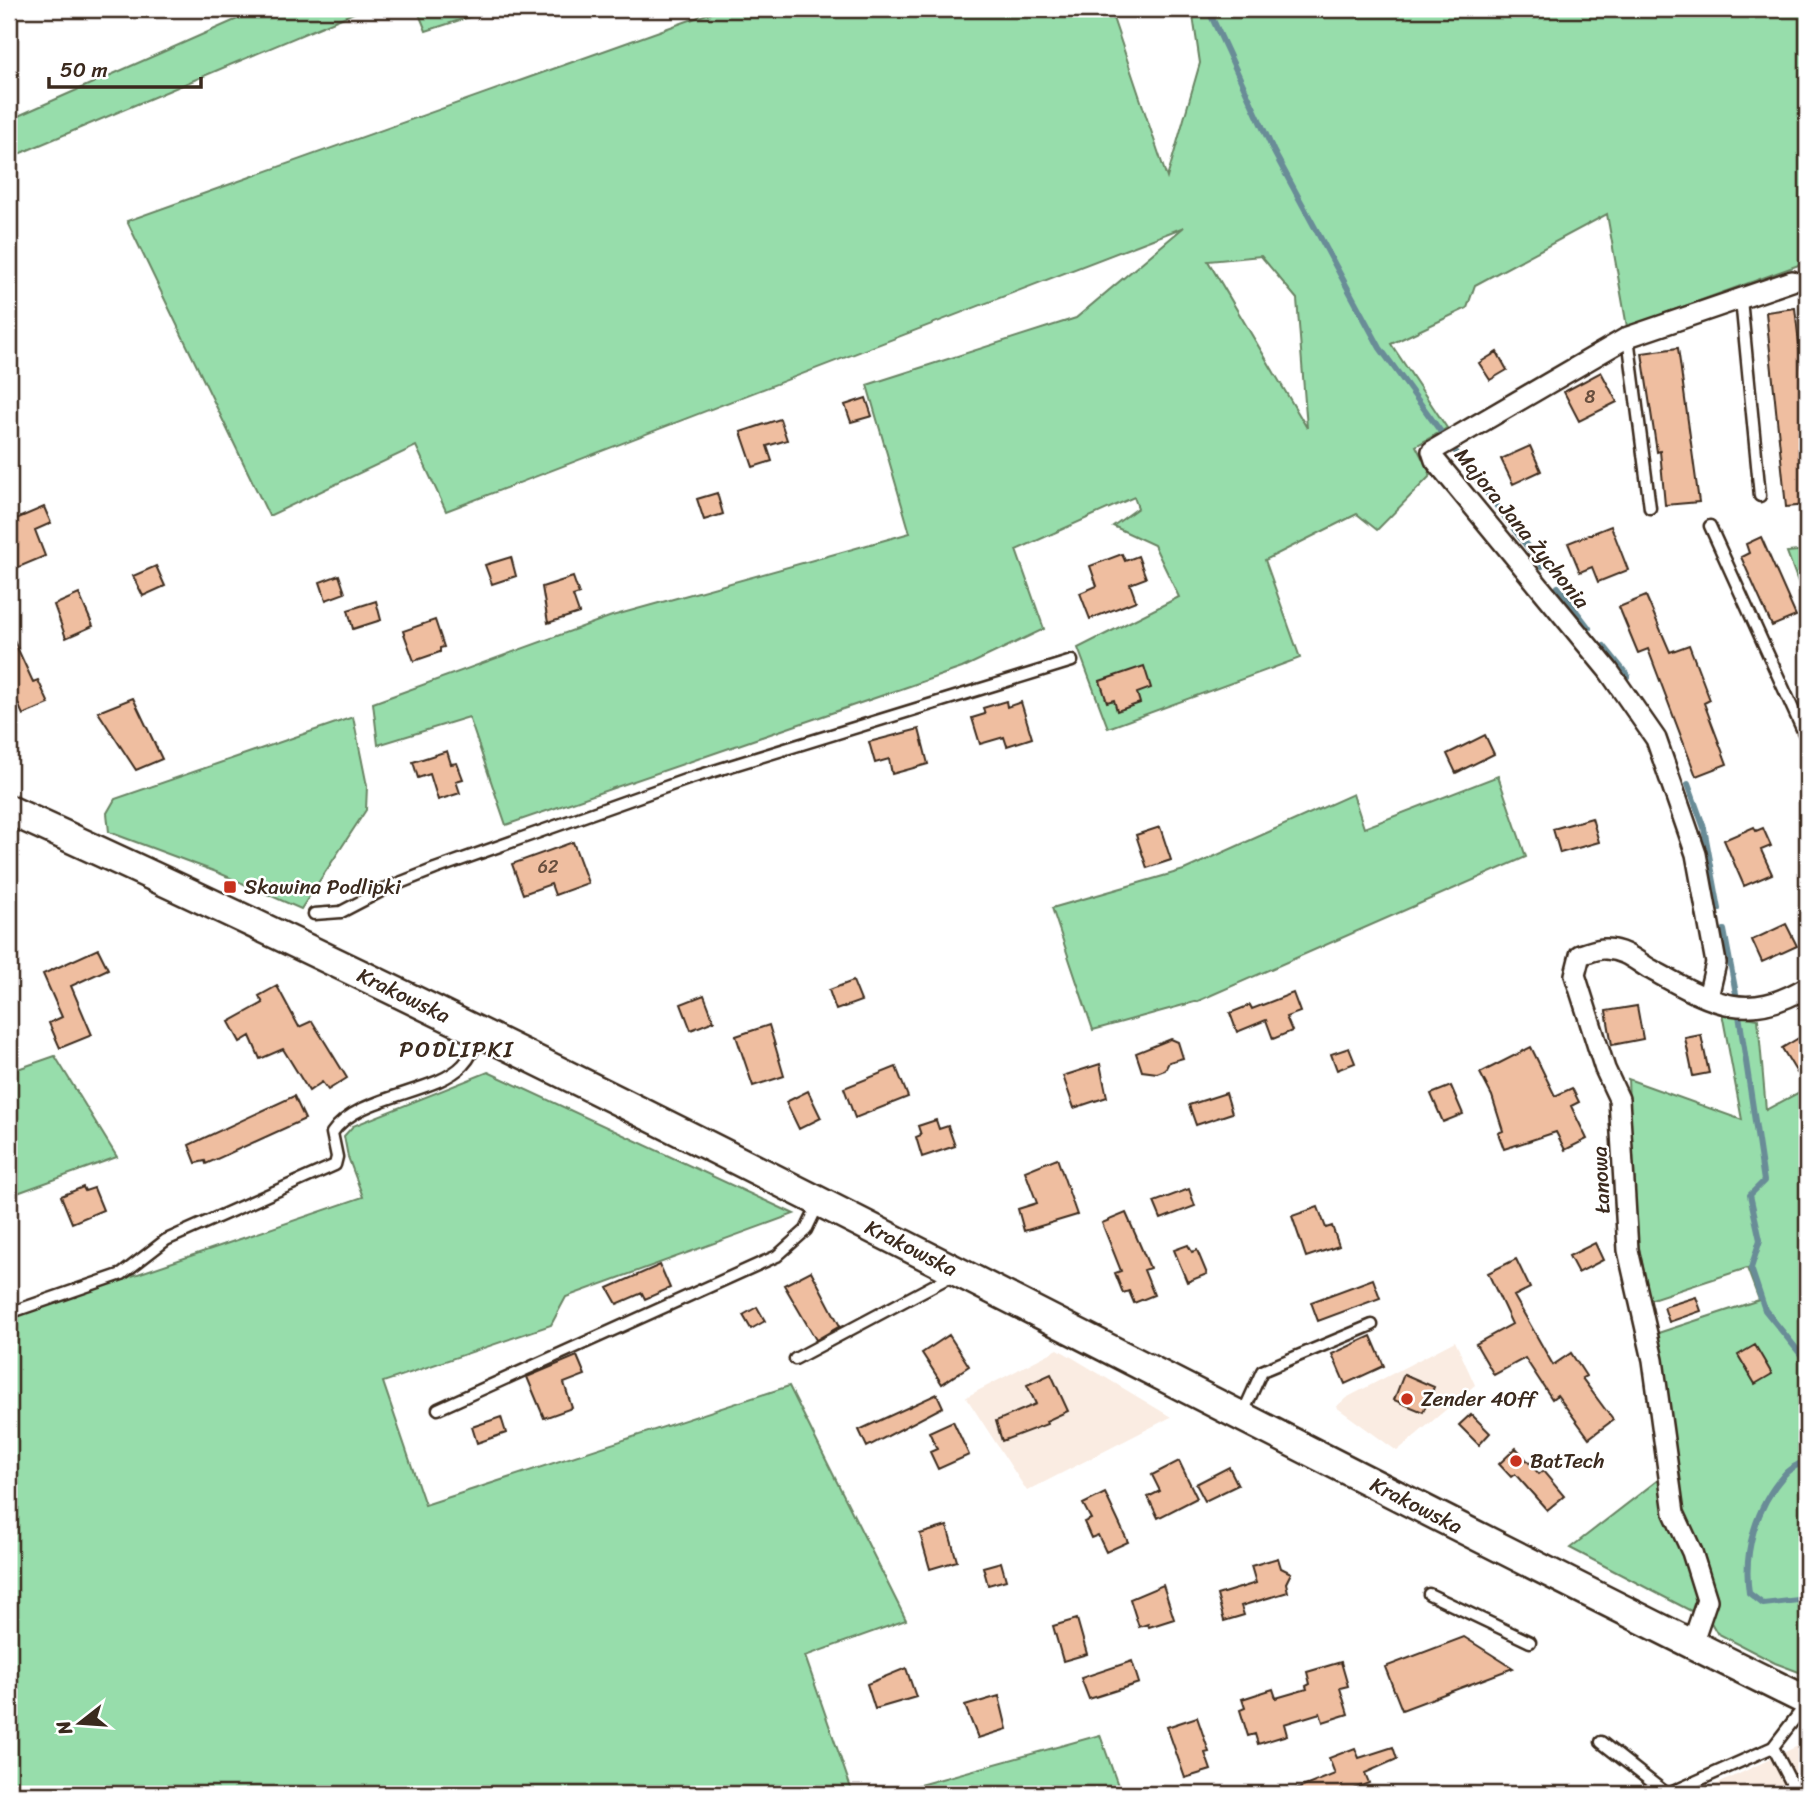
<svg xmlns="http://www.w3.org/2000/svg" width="1816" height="1803" viewBox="0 0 1816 1803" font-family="Sriracha,sans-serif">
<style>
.built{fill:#faece2}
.green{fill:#97ddab;stroke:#698464;stroke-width:2;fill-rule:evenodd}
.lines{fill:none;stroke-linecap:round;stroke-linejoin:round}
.stream{stroke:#698c97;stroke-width:6}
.building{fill:#efbea0;stroke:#3b2a1e;stroke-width:2}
.lane-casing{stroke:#3b2a1e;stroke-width:15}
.street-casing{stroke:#3b2a1e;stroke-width:24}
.secondary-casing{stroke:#3b2a1e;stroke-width:33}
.lane{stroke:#fff;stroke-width:10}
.street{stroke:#fff;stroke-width:19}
.secondary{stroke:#fff;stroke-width:28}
.poi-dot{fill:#c8321e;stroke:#fff;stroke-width:2.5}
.labels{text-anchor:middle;stroke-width:5;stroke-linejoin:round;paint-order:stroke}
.number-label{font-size:18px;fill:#684f3e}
.street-label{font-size:21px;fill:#3b2a1e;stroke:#fff}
.poi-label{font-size:21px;fill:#3b2a1e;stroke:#fff;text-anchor:start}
.neighbourhood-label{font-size:23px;letter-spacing:2px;fill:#3b2a1e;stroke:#fff}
</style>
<rect width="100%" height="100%" fill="#fff"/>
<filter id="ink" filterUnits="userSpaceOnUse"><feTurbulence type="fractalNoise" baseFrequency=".0143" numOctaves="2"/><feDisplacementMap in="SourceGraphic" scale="14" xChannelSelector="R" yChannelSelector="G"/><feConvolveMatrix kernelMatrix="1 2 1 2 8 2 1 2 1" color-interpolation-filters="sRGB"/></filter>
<g filter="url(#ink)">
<path class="built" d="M1455,1341l20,44 -78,66 -61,-44 10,-9z
M1058,1349l113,68 -144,74 -61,-94z
M1806,1742l1,52h-110z"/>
<path class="green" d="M260,9h103l-354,149v-38z
M417,9h77l-68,22z
M721,9h389l57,169 33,-115 -8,-54h608l7,21v232l-180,65 -20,-113 -132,71 -8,23 -76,36 56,84 -31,18 15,29 -54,55 -20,-16 -92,46 35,98 -192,70 -30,-80 101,-51 -25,-52 -41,-19 25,-18 -4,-11 -118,53 28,79 -82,39 -456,157 -37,-108 -91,28 -5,-42 239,-87 298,-83 -43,-148 209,-67 108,-91 -738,284 -30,-65 -147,70 -142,-295zM1261,256l36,43 10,129 -99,-167z
M1807,550v56l-20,-54z
M353,717l14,69 -1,24 -65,99 -82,-36 -110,-41 -2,-19 8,-14z
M1498,776l28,81 -328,144 -105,29 -41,-122 132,-38 169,-76 11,34z
M1722,1013l36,6 8,91 41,-22v587l-32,-12 -58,-30 -8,-14 -31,-109 -20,-177 101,-33 -12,-32 -98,32 -15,-79 -6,-142 114,41z
M55,1056l62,101 -108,39v-124z
M488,1072l306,142 -228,83 -15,28 -168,57 42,123 364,-119 117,234 -101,36 48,138h-844v-476l354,-121 -15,-40 -4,-21 9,-10z
M1658,1480l35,105 3,18 -3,9 -123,-64z
M1100,1735l21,59h-234z"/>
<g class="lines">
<path class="stream" d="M1208,9l66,143 106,196 61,84
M1453,448l89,118
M1558,587l31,41
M1604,646l24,30
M1688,784l16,44 15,81
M1724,930l13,69
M1739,1015l25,166 -14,14 10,45 -9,28 14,42 42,52
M1807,1460c-7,4 -18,8 -23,15 -28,32 -41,77 -35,118l14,11 44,-5"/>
</g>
<path class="building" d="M1795,308l12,106v91l-21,2 -20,-195z
M1678,348l21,154 -34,3 -5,-54 -3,1 -15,-99z
M1497,352l10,18 -17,10 -11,-17z
M1601,372l16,30 -38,19 -15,-29z
M866,398l6,18 -21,6 -6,-17z
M780,419l7,21 -20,6 5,15 -19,6 -12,-35z
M1530,446l11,25 -28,13 -12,-25z
M717,493l6,21 -19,6 -7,-21z
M44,507l7,16 -16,7 10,26 -31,13 -5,-14v-33z
M1611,526l17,44 -30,12 -6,-15 -12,5 -12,-29z
M1761,537l35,79 -24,10 -31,-69 8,-4 -3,-9z
M1122,554l3,7 13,-5 8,22 -16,6 6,17 -46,18 -10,-26 17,-7 -7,-20z
M511,557l5,19 -24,8 -7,-19z
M156,566l9,20 -22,10 -10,-20z
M339,575l6,18 -19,7 -6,-18z
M573,577l6,17 -6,2 6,17 -31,10 -6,-36z
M79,594l14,32 -27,12 -12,-33z
M1646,596l24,56 19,-7 21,55 -6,3 23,61 -31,12 -48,-127 -10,4 -19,-46z
M376,601l5,19 -28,9 -5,-19z
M435,620l9,27 -4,1v4l-26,9 -11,-30z
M9,630l24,52 5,-2 11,24 -26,11 -14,-32z
M1144,666l7,22 -14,5 3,10 -23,8 -3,-11 -7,2 -7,-21z
M133,698l29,61 -26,11 -38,-58z
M1006,701l1,6 14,-5 11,36 -25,8 -3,-9 -24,7 -8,-26 13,-4 -2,-6z
M919,729l9,35 -36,10 -3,-15 -14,4 -6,-21z
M1485,735l9,19 -38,19 -9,-19z
M447,751l4,13 6,-1 6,16 -7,2 4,12 -22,7 -8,-26 -12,4 -5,-16z
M1592,818l7,24 -39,11 -7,-24z
M1160,827l11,33 -24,8 -11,-33z
M1754,827l2,4 7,-3 8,18 -10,4 11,24 -28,12 -20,-46z
M573,842l15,41 -33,12 -4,-11 -28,10 -11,-30z
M1786,924l11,22 -35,16 -10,-22z
M98,949l10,20 -37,17 21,49 -32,13 -11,-25 13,-6 -19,-43z
M853,981l8,20 -25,9 -7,-20z
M277,986l22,41 13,-6 35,57 -19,12 -6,-8 -13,9 -26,-42 -23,10 -10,-23 -10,6 -11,-20 34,-19 -4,-7z
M1293,993l7,19 -14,5 6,14 -19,8 -7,-19 -29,12 -7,-19 20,-8 2,4z
M704,995l10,26 -23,9 -10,-26z
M1637,1006l6,33 -31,6 -6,-34z
M769,1025l15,51 -31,10 -17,-50z
M1807,1033v34l-10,6 -15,-25z
M1701,1035l8,38 -16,3 -8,-38z
M1171,1039l7,3 5,16 -14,4 -4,8 -8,3 -15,-2 -6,-18z
M1531,1047l24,49 17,-8 7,14 -8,4 16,33 -22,11 -9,-18 -52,17 -6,-16 5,-2 -11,-35 -12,-23z
M1349,1048l6,15 -18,7 -6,-16z
M1100,1064l7,33 -33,11 -11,-32z
M896,1067l12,30 -53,21 -11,-30z
M1451,1086l12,28 -20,8 -12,-28z
M808,1091l13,27 -22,11 -13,-27z
M1226,1093l6,20 -36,12 -7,-20z
M294,1096l11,23 -99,45 -1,-3 -9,2 -7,-18z
M936,1120l3,9 9,-3 7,20 -33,11 -6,-20 5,-2 -3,-9z
M1057,1158l20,57 -53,16 -6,-22 19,-6 -12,-32z
M83,1187l2,4 9,-3 9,22 -31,13 -11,-27z
M1189,1189l6,17 -34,13 -7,-17z
M1318,1207l8,21 6,-2 7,20 -33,11 -14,-41z
M1126,1213l24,55 -6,2 10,25 -20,8 -5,-12 -6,2 -8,-20 6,-2 -19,-48z
M1595,1243l8,17 -25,13 -9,-17z
M1188,1245l4,7 5,-2 10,24 -20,8 -13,-32z
M1516,1259l14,29 -16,8 39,69 18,-12 15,23 -4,2 31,42 -24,18 -32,-43 -5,4 -27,-41 -31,17 -18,-31 36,-20 -24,-51z
M660,1265l10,23 -25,11 -3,-6 -25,11 -9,-16z
M811,1271l29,55 -24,14 -32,-55z
M1373,1279l7,19 -62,23 -7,-19z
M1696,1297l5,14 -32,11 -5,-15z
M757,1307l8,14 -14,8 -8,-14z
M949,1335l20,31 -27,18 -20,-31z
M1371,1336l13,30 -39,18 -13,-30z
M1755,1345l17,29 -17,10 -17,-29z
M577,1356l8,19 -21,8 8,25 -28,10 -17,-41z
M1051,1374l17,37 -22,10 1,3 -45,17 -6,-20 40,-17 -9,-19z
M1404,1374l30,13 -11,25 -29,-12z
M937,1394l6,13 -76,40 -8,-17z
M1471,1414l19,19 -11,12 -20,-20z
M501,1417l5,16 -29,10 -5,-16z
M953,1421l16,34 -31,14 -8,-17 7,-3 -8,-17z
M1516,1448l23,26 4,-3 21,25 -17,14 -32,-36 -4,3 -12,-13z
M1179,1461l18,37 -39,20 -10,-21 12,-6 -8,-16z
M1229,1467l9,18 -33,16 -9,-17z
M1105,1493l23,49 -22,10 -8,-17 -7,3 -7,-16 7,-3 -8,-15z
M947,1526l10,35 -27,8 -10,-35z
M1278,1558l3,10 10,5 -5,10 2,9 -47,14 3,9 -20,6 -7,-26 39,-12 -5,-17z
M1001,1562l5,18 -18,5 -5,-18z
M1163,1585l11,34 -25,8 -1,-3 -9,3 -9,-28z
M1077,1619l10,35 -24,7 -10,-35z
M1464,1637l49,31 -111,42 -17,-43z
M1132,1661l7,22 -50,16 -8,-21z
M1341,1662l7,24 -8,2 8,26 -25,8 -3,-9 -36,11 3,11 -29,9 -3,-10 -7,2 -8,-26 5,-2 -3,-9 31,-10 3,9 31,-9 -1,-3 4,-2 -3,-12z
M906,1668l10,29 -41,12 -8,-25z
M999,1696l8,33 -29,9 -13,-32z
M1197,1717l12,35 -4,1 6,17 -26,8 -18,-51z
M1393,1747l4,12 -32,14 4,10 -29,11h-55l50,-20 -6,-16 26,-10 4,10z"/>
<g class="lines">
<defs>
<path id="lane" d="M1741,299l19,197
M1628,337l22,171
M1710,526l97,214
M314,914l27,-2 46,-24 48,-19 253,-90 384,-118
M9,1313l113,-39 44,-34 169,-75 2,-8 -5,-24c25,-38 104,-39 131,-68 8,-8 12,-19 16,-29
M795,1359l158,-84
M438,1409l339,-153 29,-26 13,-27
M1242,1415l20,-44 110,-46
M1429,1594l101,48
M1601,1742l66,52
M1773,1747l24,47
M1668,1794l105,-47 34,-44"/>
<path id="street" d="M1708,997l8,-34 -20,-109 -40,-115 -48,-69 -173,-210 -3,-9 196,-114 164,-56
M1692,1644l15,-44 -15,-48 -18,-39 -21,-153 -25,-110 -9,-151 -14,-30 -30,-94 5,-20c8,-2 18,-7 26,-6 19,1 29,11 44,20 59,32 94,56 157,18"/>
<g id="secondary">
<path id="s1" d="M9,810c610,276 1198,596 1798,891"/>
</g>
</defs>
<use href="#lane" class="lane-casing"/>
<use href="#street" class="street-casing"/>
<use href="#secondary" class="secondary-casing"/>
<use href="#lane" class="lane"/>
<use href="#street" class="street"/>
<use href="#secondary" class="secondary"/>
</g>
</g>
<g class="poi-dot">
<rect x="223" y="880" width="14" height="14" rx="3.5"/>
<circle cx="1407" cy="1399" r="7"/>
<circle cx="1516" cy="1461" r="7"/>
</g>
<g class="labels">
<g class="number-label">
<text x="1590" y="403">8</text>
<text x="548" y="873">62</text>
</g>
<g class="street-label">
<text transform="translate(1522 528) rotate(51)" y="7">Majora Jana Żychonia</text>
<text dy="7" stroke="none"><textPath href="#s1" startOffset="436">Krakowska</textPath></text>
<text transform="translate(1601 1180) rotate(-93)" y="7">Łanowa</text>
<text dy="7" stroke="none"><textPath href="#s1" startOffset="1003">Krakowska</textPath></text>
<text dy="7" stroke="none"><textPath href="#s1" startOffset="1570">Krakowska</textPath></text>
</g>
<g class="poi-label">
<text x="244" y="894">Skawina Podlipki</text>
<text x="1421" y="1406">Zender 4Off</text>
<text x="1530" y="1468">BatTech</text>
</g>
<g class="neighbourhood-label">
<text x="457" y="1057">PODLIPKI</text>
</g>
</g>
<rect width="1816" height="1803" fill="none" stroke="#fff" stroke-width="35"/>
<rect x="18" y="18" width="1781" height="1768" fill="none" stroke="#3b2a1e" stroke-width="2.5" filter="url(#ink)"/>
<g transform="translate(80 1723) rotate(253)" stroke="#ffffff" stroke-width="5" paint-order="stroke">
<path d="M0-5L12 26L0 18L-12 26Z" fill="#3b2a1e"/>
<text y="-10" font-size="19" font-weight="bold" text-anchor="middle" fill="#3b2a1e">N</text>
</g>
<path d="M49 77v10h152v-10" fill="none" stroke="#3b2a1e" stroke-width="3.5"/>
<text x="60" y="77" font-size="21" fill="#3b2a1e" stroke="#ffffff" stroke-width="5" paint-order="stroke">50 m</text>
</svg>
